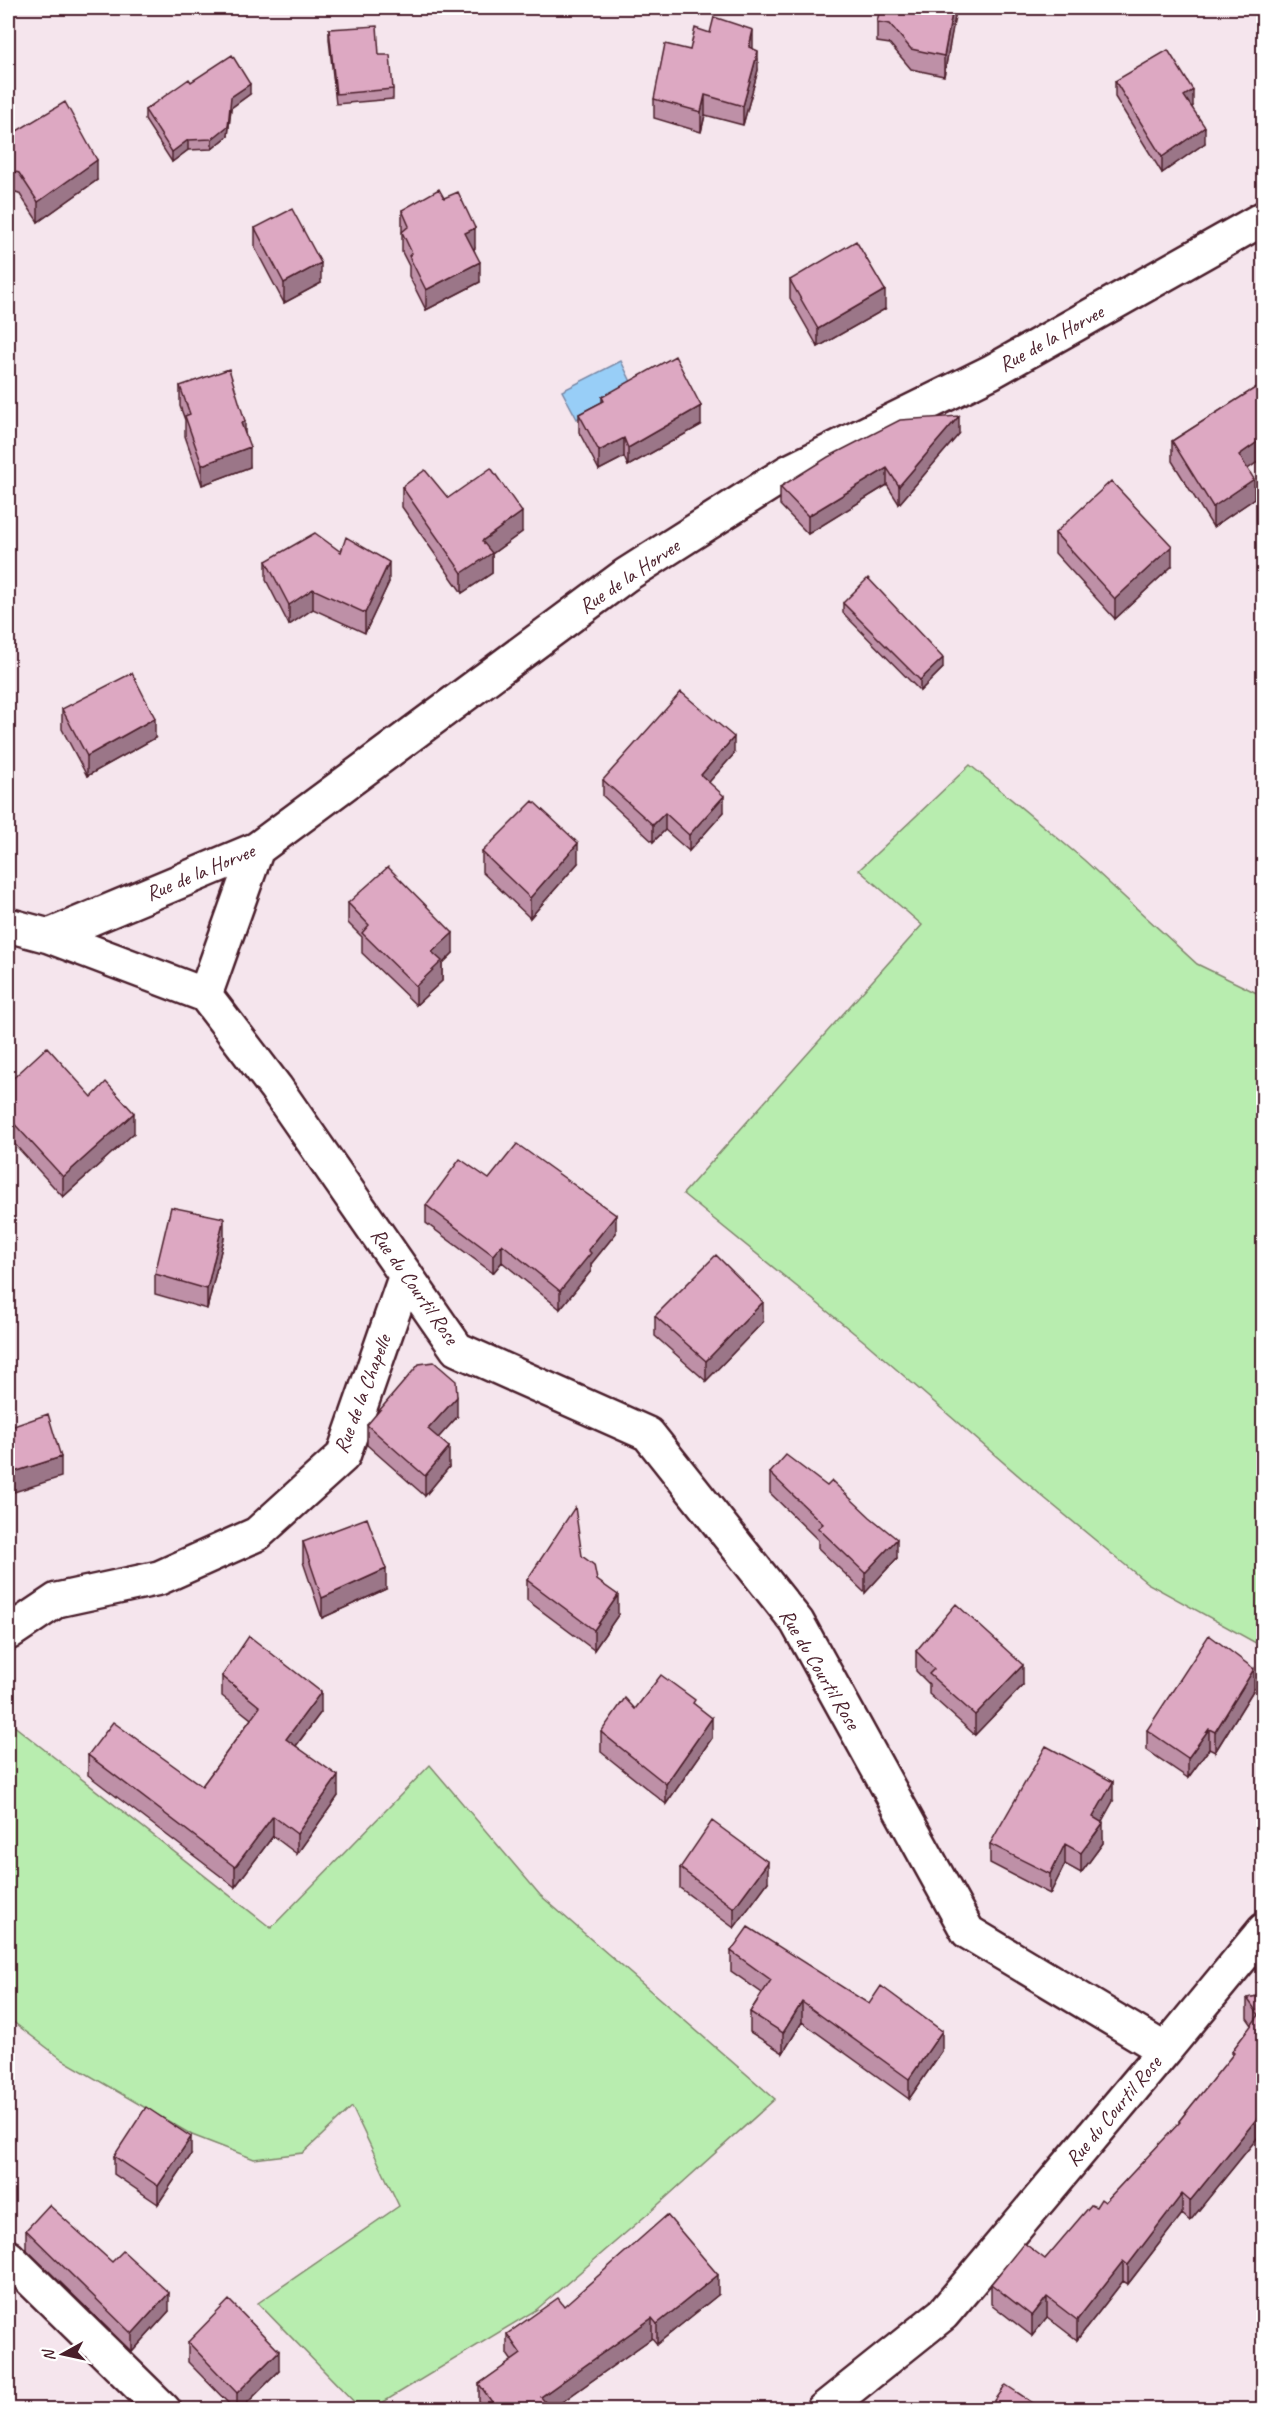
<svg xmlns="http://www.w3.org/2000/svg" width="1271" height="2417" viewBox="0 0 1271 2417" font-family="Caveat,sans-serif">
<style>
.green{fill:#b8edaf;stroke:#81866d;stroke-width:1.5}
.water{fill:#98cef7;stroke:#7988a5;stroke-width:1.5}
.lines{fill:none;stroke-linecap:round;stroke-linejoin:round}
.minor-casing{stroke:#4a1f2b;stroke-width:38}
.minor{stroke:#fff;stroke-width:33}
.wall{fill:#be90a7;stroke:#4a1f2b;stroke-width:1.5}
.shaded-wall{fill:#9b7688;stroke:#4a1f2b;stroke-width:1.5}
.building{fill:#dda8c2;stroke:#4a1f2b;stroke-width:1.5}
.labels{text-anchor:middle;stroke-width:6;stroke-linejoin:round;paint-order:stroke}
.street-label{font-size:21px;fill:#4a1f2b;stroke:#fff}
</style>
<rect width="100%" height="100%" fill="#f5e5ed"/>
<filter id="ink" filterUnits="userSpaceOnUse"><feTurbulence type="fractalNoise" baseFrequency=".0167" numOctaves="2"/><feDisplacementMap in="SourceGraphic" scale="12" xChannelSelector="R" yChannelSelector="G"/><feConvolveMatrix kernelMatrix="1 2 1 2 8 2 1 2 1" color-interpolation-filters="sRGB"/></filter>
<g filter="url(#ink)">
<path class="green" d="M970,765l114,95 113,104 66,32v651l-116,-64 -105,-87 -177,-154 -182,-148 239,-269 -63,-55z
M8,1721l263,207 159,-163 110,130 235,204 -125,113 -114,98 -164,99h-11l-103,-106 141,-97 -47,-99 -49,46 -49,6 -62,-24 -129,-75 -55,-42z"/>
<path class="water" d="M621,361l13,27 -57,31 -15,-28z"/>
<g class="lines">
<defs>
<path id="minor" d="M8,925l41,11 208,-87 369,-274 162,-103 203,-100 273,-154
M49,936l156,59 71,93 181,261 191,85 149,188 171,310 197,118 -222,264 -120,96
M205,995l52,-146
M8,1633l49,-33 102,-22 98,-44 86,-78 63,-181
M1165,2050l99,-120
M8,2257l156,153"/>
</defs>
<use href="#minor" class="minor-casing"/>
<use href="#minor" class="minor"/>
</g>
<path class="wall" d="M956,8l-12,68 -33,-7 -21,-25 -13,-2v-20z
M329,29l50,26 14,34v10l-57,5 -7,-65z
M753,49l5,21 -15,55 -38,-10 -4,17 -47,-14v-19l36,-49z
M1115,81l78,25 -1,1 13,36 -43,30 -47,-76z
M191,82l59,12 -19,14 -3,28 -16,13 -24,1 -16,12 -27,-42v-10z
M8,129l89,51 -59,42 -19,-29 -11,-3z
M444,198l31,50 -1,1 6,33 -54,28 -17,-34v-10l-7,-14v-42z
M255,228l66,55 -37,20 -29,-55z
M790,280l95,29 -67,38 -28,-49z
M1263,383v75l-16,11 7,30 -41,28 -41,-66v-20z
M180,386l65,47 5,34 -48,18 -17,-49v-16l-5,-14z
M602,397l99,28 -73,41 -4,-9 -25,13 -20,-38v-18l23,-12z
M959,434l-60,70 -12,-19 -79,49 -28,-29v-18z
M402,487l46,11 74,34 -30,22v19l-30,20 -60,-86z
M1055,533l117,33 -57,53 -60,-66z
M341,552l48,30 -24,51 -52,-24 -24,16 -23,-45v-19z
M843,603l100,65 -23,23 -77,-78z
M62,709l93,29 -68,38 -25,-47z
M734,754l-25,28 15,30 -35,39 -24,-21 -12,12 -50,-46v-16z
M482,852l96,11 -48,55 -48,-46z
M348,903l105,50 -11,11v17l-26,24 -54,-52v-16l-14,-14z
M8,1083l84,14 42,36 -71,64 -55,-60z
M489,1179l127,54 -25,31v7l-31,38 -58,-47 -9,11 -67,-50v-18z
M224,1238l-17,71 -52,-15v-20z
M655,1316l108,6 -57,59 -51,-45z
M457,1417l-19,21 11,29 -24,29 -58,-51v-20z
M770,1473l57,13 70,72 -32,35 -47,-45v-8l-48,-47z
M303,1542l83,47 -64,29 -19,-56z
M582,1556l36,59 -24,35 -67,-50v-20z
M916,1651l107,34 -48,50 -46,-41v-10l-13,-13z
M222,1676l99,36 -25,34 42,50 -41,58 -24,-18 -38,51 -147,-112v-20l114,31 49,-67 -29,-23z
M1254,1689l-39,63 -6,-3 -21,29 -41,-28v-20z
M695,1705l17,33 -46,66 -65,-52v-20l34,-23z
M1113,1801l-12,21 2,21 -22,30 -16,-9 -15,30 -60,-31v-19z
M680,1868l88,14 -34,46 -54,-40z
M731,1951l211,100 -33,48 -107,-77 -19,31 -33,-21v-20l12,-19 -31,-22z
M1263,1995v136l-73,90 -8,-7 -54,70 -5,-3 -46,59 -30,-23 -15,19 -41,-32v-20l54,-25 51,-52 9,-5 74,-78v-3l53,-65v-5l20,-26 -5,-7v-20z
M191,2155l-33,49 -44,-30v-18z
M26,2230l86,32 57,49 -37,41 -106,-103z
M718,2295l-61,49 -5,-6 -100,71h-69l-4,-5v-20l33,-23 -5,-7v-20l57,-28z
M188,2342l91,29 -38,38h-7l-46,-47z"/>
<path class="shaded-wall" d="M953,8h3v3l-12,65v-20z
M753,30v19l-4,-2z
M758,51v19l-15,55v-19z
M250,84v10l-19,14 -3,28 -16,13v-10l19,-42z
M1193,90v16l-9,6v-16z
M705,95v20l-4,17v-20z
M1205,127v16l-43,30v-16z
M188,140v10l-16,12v-10z
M97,160v20l-59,42v-20z
M475,228v20l-10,5v-20z
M480,262v20l-54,28v-20z
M321,263v20l-37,20v-20z
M885,290v19l-67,38v-18z
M701,406v19l-73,41v-18z
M959,416v18l-60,70v-18z
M245,421v20l-4,-18z
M624,438v19l-25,13v-19z
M1263,438v20l-24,17v-20z
M250,447v20l-48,18v-20z
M887,468v17l-79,49v-18z
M1254,479v20l-41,28v-20z
M522,512v20l-30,22v19l-30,20v-20l20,-32z
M1172,546v20l-57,53v-20z
M389,562v20l-24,51v-20z
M313,589v20l-24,16v-20z
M943,658v10l-23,23v-11z
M155,718v20l-68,38v-20z
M734,737v17l-33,37v-16z
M724,796v16l-35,39v-16z
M665,813v17l-12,12v-17z
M578,843v20l-48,55v-20z
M453,933v20l-11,11v17l-26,24v-19l16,-34z
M134,1113v20l-71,64v-20z
M616,1215v18l-25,31v7l-31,38v-18l28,-41z
M224,1218v20l-17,71v-20z
M502,1244v18l-9,11v-18z
M763,1302v20l-57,59v-20z
M457,1397v20l-29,32v-20z
M449,1447v20l-24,29v-20z
M61,1457v20l-53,17v-20z
M897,1539v19l-32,35v-20z
M386,1569v20l-64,29v-20z
M618,1595v20l-24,35v-20z
M1023,1665v20l-48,50v-20z
M1254,1669v20l-39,63v-20z
M321,1692v20l-35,47v-20z
M712,1718v20l-46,66v-20z
M1209,1729v20l-21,29v-20z
M338,1776v20l-41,58v-20z
M1113,1782v19l-19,35 9,-13v20l-22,30v-20l12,-36z
M273,1816v20l-38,51v-20z
M1065,1844v20l-15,30v-20z
M768,1862v20l-34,46v-20z
M802,2002v20l-19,31v-20z
M942,2031v20l-33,48v-20z
M1263,2111v20l-73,90v-20z
M191,2137v18l-33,49v-18z
M1182,2194v20l-54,70v-19z
M1123,2261v20l-46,59v-20z
M718,2275v20l-61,49v-20z
M169,2293v18l-37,41v-18z
M1047,2297v20l-15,19v-20z
M652,2318v20l-100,71h-11v-12z
M279,2351v20l-38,38h-4v-16z"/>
<path class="building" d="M880,8h73l-9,48 -33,-7 -21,-25 -13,-2z
M714,17l39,13 -4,17 9,4 -15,55 -38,-11 -4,17 -47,-13 11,-55 25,6 5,-22 15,5z
M377,26l2,29h11l3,34 -57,5 -7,-65z
M1168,50l25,40 -9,6 21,31 -43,30 -47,-76z
M232,55l18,29 -19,13 -3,29 -16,13 -24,1 -16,12 -27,-42 44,-31 2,3z
M65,102l32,58 -59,42 -19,-29 -11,-3v-41l9,2z
M439,189l5,9 14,-6 17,36 -10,5 15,29 -54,28 -17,-34 3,-3 -10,-21 7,-6 -7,-16z
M292,209l29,54 -37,20 -29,-55z
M856,241l29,49 -67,39 -28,-49z
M675,356l26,50 -73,42 -4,-10 -25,13 -20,-37 25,-13 -2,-4z
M229,369l16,52 -4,2 9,24 -48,18 -17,-49 5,-2 -10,-28z
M1263,383v55l-24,17 15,24 -41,28 -41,-66z
M959,416l-60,70 -12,-18 -79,48 -28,-29 48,-30 72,-37z
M491,468l31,44 -40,29 10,12 -30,20 -60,-86 23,-17 23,28z
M1111,481l61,65 -57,53 -60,-66z
M315,533l26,19 5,-15 43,25 -24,51 -52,-24 -24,16 -23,-44z
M868,578l75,80 -23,22 -77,-77z
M132,673l23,45 -68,38 -25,-47z
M681,692l53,45 -33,38 23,21 -35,39 -24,-22 -12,12 -50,-45z
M533,801l45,42 -48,55 -48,-46z
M388,867l65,66 -21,19 10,9 -26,25 -54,-53 7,-8 -21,-22z
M47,1047l45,50 14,-15 28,31 -71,64 -55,-60v-34z
M517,1144l99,71 -28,35 3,3 -31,38 -58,-47 -9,11 -67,-50 34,-46 29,20z
M171,1207l53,11 -17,71 -52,-15z
M716,1255l47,47 -57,59 -51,-45z
M434,1362l22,19 1,16 -29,32 21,18 -24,29 -58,-51 52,-61z
M48,1414l13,43 -53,17v-46z
M786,1455l41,31 5,-5 38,36 27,22 -32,34 -47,-45 5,-4 -53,-51z
M575,1507l7,49 12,9 3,15 21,15 -24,35 -67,-50z
M367,1518l19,51 -64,29 -19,-56z
M956,1604l67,61 -48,50 -46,-41 5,-5 -18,-18z
M1209,1635l45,34 -39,63 -6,-3 -21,29 -41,-28z
M249,1636l72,56 -35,47 52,37 -41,58 -24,-18 -38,51 -147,-112 25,-33 89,64 58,-79 -38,-31z
M661,1675l34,25 -2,3 19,15 -46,66 -65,-52 24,-34 10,11z
M1046,1746l67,36 -20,35 10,6 -22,30 -16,-9 -15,30 -60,-30z
M712,1821l56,41 -34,46 -54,-40z
M748,1927l121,77 12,-18 61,45 -33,48 -107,-77 -19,31 -33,-21 21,-32 -40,-29z
M1263,1995v116l-73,90 -8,-7 -54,71 -5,-4 -46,59 -30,-23 -15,19 -41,-32 33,-41 21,16 46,-54 5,2 5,-8 4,3 75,-80 -1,-1 55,-68 -2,-2 27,-36 -12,-17z
M146,2107l45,30 -33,49 -44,-30z
M49,2205l63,57 11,-11 46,42 -37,41 -106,-104z
M667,2215l51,60 -61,49 -5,-6 -111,79 8,10 -3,2h-49l-18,-25 42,-30 -14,-20 51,-36 6,8z
M229,2300l50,51 -42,42 -49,-51z
M1006,2385l36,24h-53z"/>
</g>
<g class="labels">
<g class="street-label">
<text transform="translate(1051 338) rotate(-29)" y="7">Rue de la Horvee</text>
<text transform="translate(629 576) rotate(-34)" y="7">Rue de la Horvee</text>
<text transform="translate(200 872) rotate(-23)" y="7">Rue de la Horvee</text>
<text transform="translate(415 1286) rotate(55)" y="7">Rue du Courtil Rose</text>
<text transform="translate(362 1394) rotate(-69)" y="7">Rue de la Chapelle</text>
<text transform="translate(820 1669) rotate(59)" y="7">Rue du Courtil Rose</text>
<text transform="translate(1113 2111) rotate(-50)" y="7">Rue du Courtil Rose</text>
</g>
</g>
<rect width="1271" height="2417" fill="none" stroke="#fff" stroke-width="30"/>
<rect x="15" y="15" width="1241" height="2387" fill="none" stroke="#4a1f2b" stroke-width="2" filter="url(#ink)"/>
<g transform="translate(63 2354) rotate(262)" stroke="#ffffff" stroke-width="4.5" paint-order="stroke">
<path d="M0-4.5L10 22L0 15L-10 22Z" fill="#4a1f2b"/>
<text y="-9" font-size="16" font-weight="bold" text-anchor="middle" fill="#4a1f2b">N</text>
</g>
</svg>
